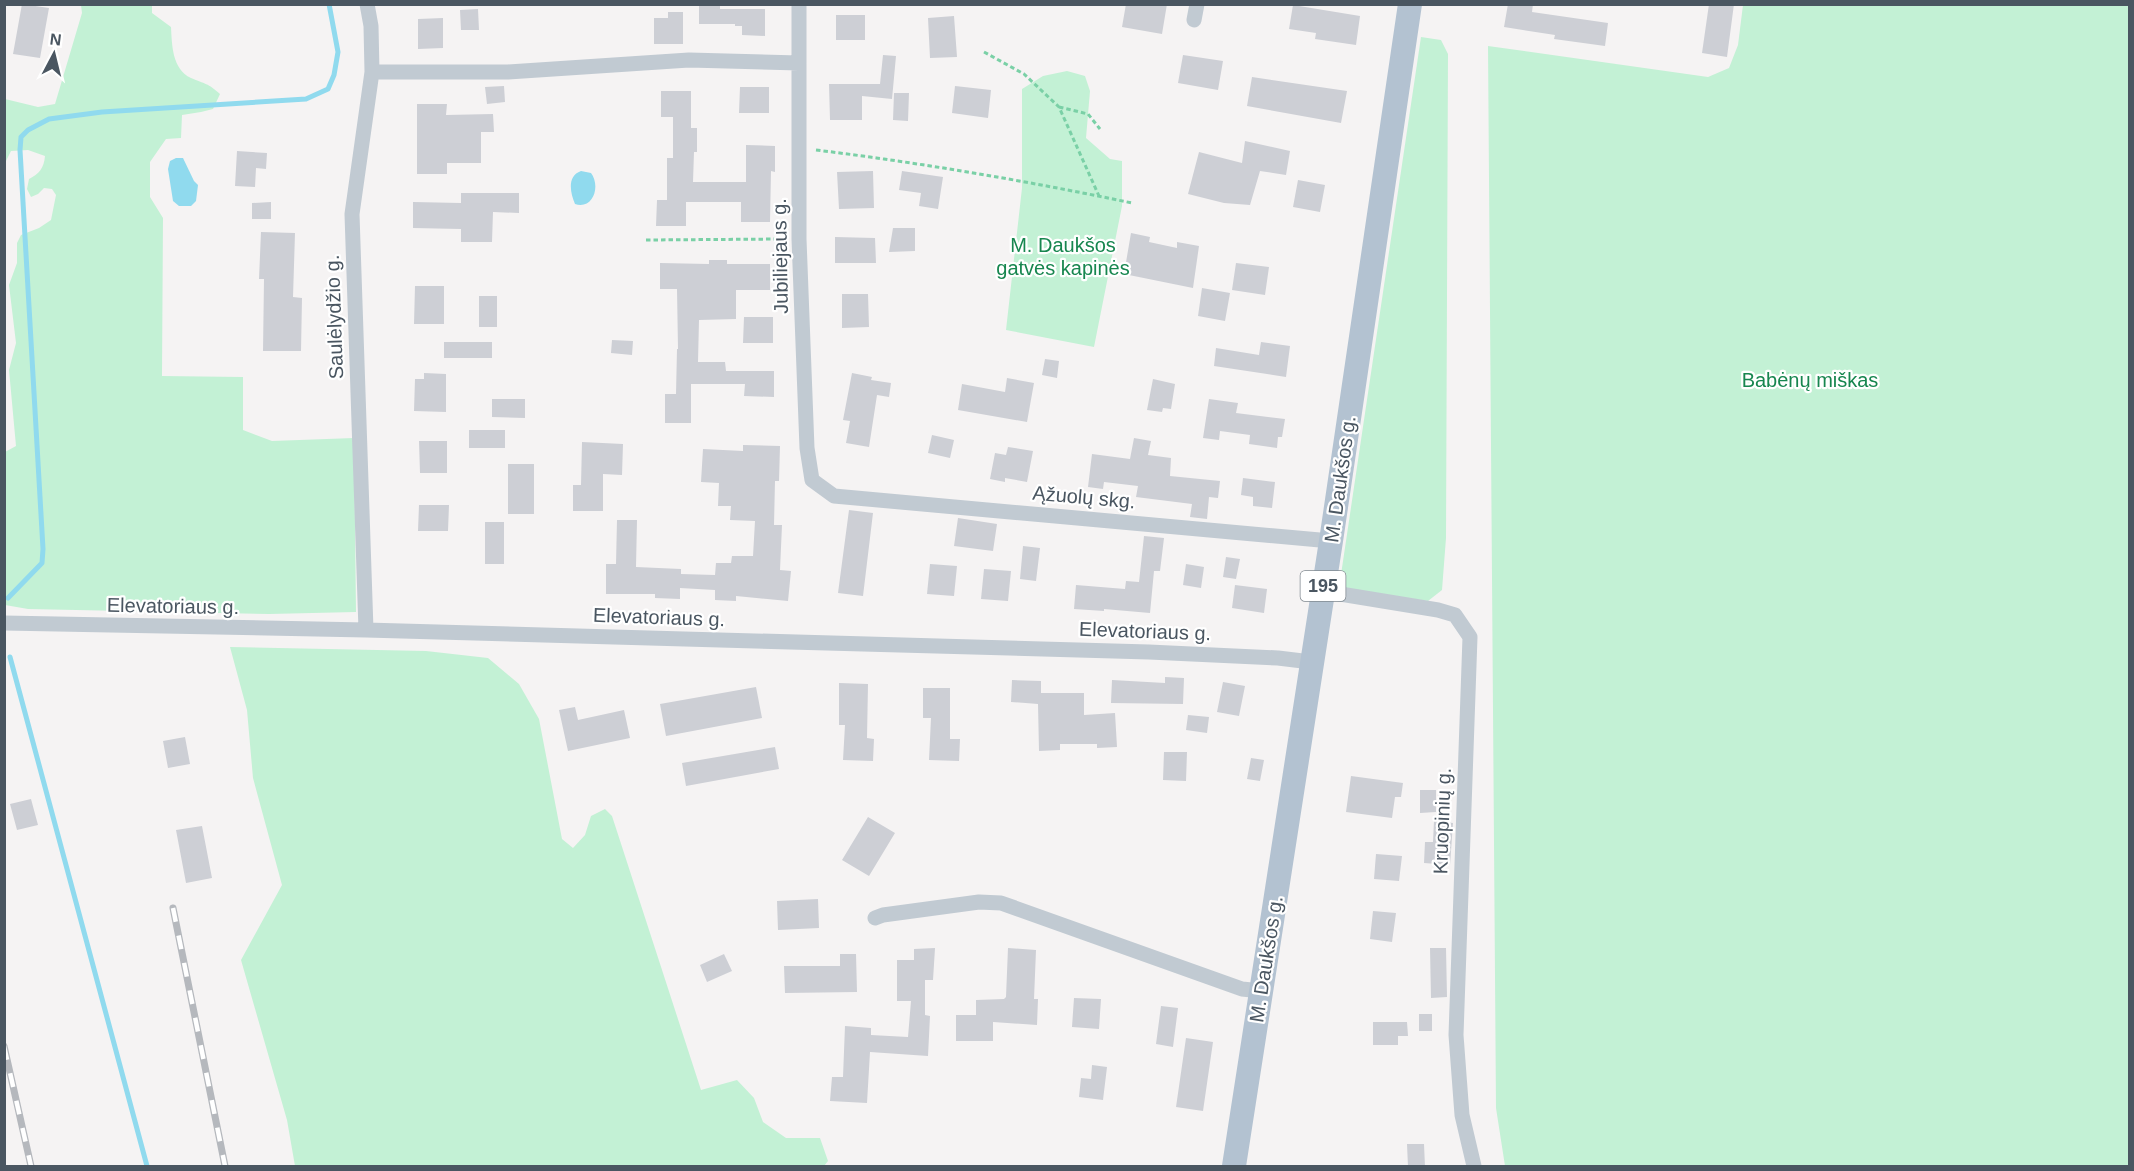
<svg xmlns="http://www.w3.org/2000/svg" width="2134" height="1171" viewBox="0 0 2134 1171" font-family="Arial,sans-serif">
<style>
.green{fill:#c3f1d5}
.water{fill:#90daee}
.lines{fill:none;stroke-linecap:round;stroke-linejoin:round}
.stream{stroke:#90daee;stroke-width:5}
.building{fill:#cdcfd5}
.path{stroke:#7ad0a6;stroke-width:3;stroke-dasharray:4.5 3;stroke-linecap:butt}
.street{stroke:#c1cad2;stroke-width:15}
.primary{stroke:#b3c2d1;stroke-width:24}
.rail-casing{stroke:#b5b8bd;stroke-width:7}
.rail{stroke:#fff;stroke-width:4.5;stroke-dasharray:14;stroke-linecap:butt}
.labels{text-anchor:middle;stroke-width:4.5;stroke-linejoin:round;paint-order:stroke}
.shield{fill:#fff;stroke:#808990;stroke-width:1.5}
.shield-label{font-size:18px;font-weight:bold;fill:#4a5661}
.park-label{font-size:20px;fill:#17864f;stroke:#fff}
.street-label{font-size:20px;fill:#4a5661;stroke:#fff}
</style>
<rect width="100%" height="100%" fill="#f5f3f3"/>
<path class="green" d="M81,5h71v8l19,14c1,18 1,42 20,51 14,6 17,5 29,16l-7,15 -12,3 -19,3 -1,23 -15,1 -16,23v35l13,21 -1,158 81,1v53l29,11 82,-3 2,174 -87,2 -241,-5 -23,-4v-153l11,-6 -7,-76 7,-27 -7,-58 8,-22v-20l4,-8 18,-7 12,-8 5,-25 -4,-6 -8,-1 -6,6 -7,3 -4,-8 2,-10c10,-5 15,-11 16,-23l-17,-6 -17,1 -5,10 -1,17v-79l33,8 17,-3 27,-91z
M1743,5h386v1161h-624l-9,-58 -8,-1062 220,31 21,-9 9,-23z
M1421,37l20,3 7,14 -2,484 -4,52 -14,11 -89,-13z
M1067,71l18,5 5,15 -4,47 24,21 12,2v45l-28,141 -88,-17 16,-142v-99l21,-13z
M230,647l196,4 62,7 31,26 20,35 23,120 11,9 12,-13 6,-19 14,-7 7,7 89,274 36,-10 17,18 9,24 23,16h34l8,23 -4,5h-529l-8,-46 -46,-160 41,-75 -29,-107 -6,-68z"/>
<path class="water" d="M176,158h7l11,23 4,4 -2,16 -5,5h-12l-6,-5 -5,-32 2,-8z
M581,171l10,2c10,13 2,37 -16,31 -5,-12 -8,-28 6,-33z"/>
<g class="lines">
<path class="stream" d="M8,598l34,-35 1,-14 -23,-399 1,-13 7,-7 21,-11 53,-7 204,-13 22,-10 6,-14 4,-23 -9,-48
M10,657l137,509"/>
</g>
<path class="building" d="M22,4l27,4 -9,50 -27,-4z
M699,4h21v5h45v27l-23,-1v-9h-7v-2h-36z
M1126,4h41l-5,30 -40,-7z
M1508,4h25l-1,8 76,11 -3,23 -51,-7 1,-4 -51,-8z
M1709,4h25l-7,53 -25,-4z
M1293,5l67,11 -4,29 -41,-6 1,-6 -27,-4z
M478,9l1,21h-18l-1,-20z
M668,12h15v32h-29v-26h14z
M836,15h29v25h-29z
M954,16l3,41 -27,1 -2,-40z
M443,18v30l-25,1v-30z
M883,55l13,1 -4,43 -30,-3v24h-32l-1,-36h51z
M1183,55l40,6 -5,29 -40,-7z
M1252,77l95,14 -6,32 -94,-17z
M504,86l1,16 -18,2 -2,-17z
M955,86l36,4 -3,28 -36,-5z
M740,87h29v26h-30z
M661,91h30v37h6v24h-3l-1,30h53v-37l29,1v26l-4,-1 -1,51h-29v-20h-55v24h-30l1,-26h10v-42h6v-41h-12z
M894,93h15l-1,28 -15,-1z
M417,104h30l-1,11 47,-1 1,18h-13v31h-34v11h-30z
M1245,141l45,10 -4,24 -26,-4 -10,34 -26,-2 -36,-9 11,-42 43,11z
M237,151l30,2 -1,16 -10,-1 -1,19 -20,-1z
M873,171l1,37 -35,1 -2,-37z
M902,171l41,6 -5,32 -19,-3 2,-13 -22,-3z
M1298,180l27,5 -5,27 -27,-5z
M461,193h58v20l-26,-1 -1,30h-31v-13l-48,-1v-26l48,1z
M271,202v17h-19v-16z
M893,228h22v23l-26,1z
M261,232l34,1 -2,64 9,1 -1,53h-38l1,-72h-5z
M1131,233l19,4 -1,5 28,6v-6l22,4 -6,42 -69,-14z
M835,237l40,1 1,25h-41z
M709,260h18v4h43v26h-34v29l-37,1 -1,42h27l1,9h48v26l-30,-1 1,-12h-54v39h-26v-29h11l1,-45h1l-1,-60h-17v-26l49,1z
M1236,263l33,4 -4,28 -33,-5z
M415,286h29v38h-30z
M1202,288l28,5 -5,28 -27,-5z
M842,294h26l1,33 -27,1z
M479,296h18v31h-18z
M744,317h29v26h-30z
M612,340l21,1 -1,14 -21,-2z
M444,342h48v16h-48z
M1261,342l29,4 -4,31 -72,-11 2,-18 43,7z
M1045,359l14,2 -2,17 -15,-3z
M424,373l22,1v38l-32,-1 1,-32h9z
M852,373l20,4 -1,3 20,3 -2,14 -12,-2 -8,52 -23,-4 4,-22 -7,-1z
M1007,378l27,5 -7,39 -69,-12 4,-26 43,8z
M1153,379l22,5 -4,25 -8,-1 -1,4 -15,-2z
M492,399h33v19l-33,-1z
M1209,399l29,4 -2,10 49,6 -3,18h-4l-1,11 -28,-4 1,-9 -30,-4 -1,9 -16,-2z
M469,430h36v18h-36z
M932,435l22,5 -4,18 -22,-5z
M1134,438l17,3 -3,14 23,3 -1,18 50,5 -2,17 -9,-1 -2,22 -17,-2 2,-13 -56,-7 2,-11 -34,-4 -1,7 -15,-2 4,-33 38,5z
M419,441h28v32h-27z
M582,442l41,2 -1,31 -19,-1v37h-30v-26h8z
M743,445l37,1 -1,35h-4l-1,44h8l-2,45 11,1 -3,30 -52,-5v5l-21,-1v-10l-35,-2v11l-25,-1v-4h-49v-30h10l1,-44h20l-1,47 45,2v5l34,1 1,-12h15l1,-7h21l2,-35 -25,-1 1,-14h-13l1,-23 -18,-1 2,-33 40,2z
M1008,447l25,4 -6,31 -22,-4v4l-15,-3 5,-26 11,2z
M508,464h26v50h-26z
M1243,478l32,4 -3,26 -19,-2v-9l-12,-2z
M419,505h30l-1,26h-30z
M849,510l24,3 -10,83 -25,-3z
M958,518l39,6 -4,27 -39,-5z
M485,522h19v42h-19z
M1144,536l20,2 -4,33h-6l-4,42 -46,-4v2l-30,-2 2,-24 49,4 1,-8 13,1z
M1023,546l17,2 -4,33 -16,-2z
M1226,557l14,2 -4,20 -13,-2z
M930,564l27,2 -3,30 -27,-2z
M1186,564l18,3 -3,21 -18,-3z
M984,569l27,2 -3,30 -27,-2z
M1235,585l32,4 -3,24 -32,-5z
M1165,677l19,1 -1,26 -72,-1 1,-23 53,3z
M1012,680l29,1v12h43v22l31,-2 2,34 -20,1v-4h-37v6l-21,1 -1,-47 -27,-2z
M1223,682l22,4 -6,30 -22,-4z
M839,683l29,1 -1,54 7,1 -1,22 -30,-1 2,-35h-6z
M756,687l6,31 -96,18 -6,-32z
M923,688h27v51h10l-1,22 -30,-1 2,-42h-8z
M575,707l3,13 46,-10 6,28 -62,13 -9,-41z
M1188,715l21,2 -2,16 -21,-3z
M185,737l5,27 -22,4 -5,-27z
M775,747l4,22 -93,17 -4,-23z
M1164,752h23l-1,29 -23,-1z
M1251,758l13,2 -4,21 -13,-2z
M1351,776l52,7 -2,14h-6l-3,21 -46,-6z
M1420,790h16v22l-16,1z
M31,799l7,26 -21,5 -7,-26z
M868,817l27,16 -26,43 -27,-16z
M1434,821l19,2 -3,42 -26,-2 1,-21h8z
M202,826l10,52 -26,5 -10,-53z
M1376,854l26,2 -3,25 -25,-2z
M818,899l1,29 -41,2 -1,-29z
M1373,911l23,2 -4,29 -22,-3z
M935,948l-2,32h-8v35l5,1 -2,40 -58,-4 -3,51 -37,-2 2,-24h11l2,-51 26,2v7l37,2 3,-36h-14v-41h17v-11z
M1008,948l28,2 -2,49h4l-1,26 -44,-3v19h-37v-26h20v-15l28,-1 2,-2z
M1430,948h16l1,49 -16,1z
M724,954l8,17 -25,11 -7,-17z
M840,954h16l1,38 -72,1 -1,-27h56z
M1074,998l27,1 -2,30 -27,-2z
M1161,1006l17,2 -5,39 -17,-3z
M1419,1014h13v17h-13z
M1373,1022h34l1,14h-10v9h-25z
M1186,1038l27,4 -10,69 -27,-4z
M1092,1065l15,2 -4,33 -24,-3 2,-19 10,1z
M1407,1144h17l1,23h-17z"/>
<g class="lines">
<path class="path" d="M984,52l40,22 35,33 40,89
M1059,107l29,7 12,15
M816,150c106,13 211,31 316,53
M646,240l136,-1"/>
<path class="street" d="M799,4v235l8,209 5,32 22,16 497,45
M1194,20l3,-16
M372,72h136l181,-12 110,3
M1322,591l116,19 17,5 15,22 -14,398 6,80 12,51
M4,623l362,7 783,22 129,6 33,4
M366,630l-14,-416 20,-142 -1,-46 -4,-22
M875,918l8,-3 96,-13 22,1 241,86 19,2"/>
<path class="primary" d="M1234,1166l97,-625 79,-537"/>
<defs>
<path id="rail" d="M173,908l52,258
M4,1046l27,120"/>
</defs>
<use href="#rail" class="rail-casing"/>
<use href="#rail" class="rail"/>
</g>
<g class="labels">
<rect class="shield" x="1300.5" y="571" width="45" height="30" rx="4.5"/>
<g class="shield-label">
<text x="1323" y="592">195</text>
</g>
<g class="park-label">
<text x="1063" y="252">M. Daukšos<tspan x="1063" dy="23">gatvės kapinės</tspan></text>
<text x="1810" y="387">Babėnų miškas</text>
</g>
<g class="street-label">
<text transform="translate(780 256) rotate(-91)" y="7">Jubiliejaus g.</text>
<text transform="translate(334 317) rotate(-92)" y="7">Saulėlydžio g.</text>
<text transform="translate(1340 479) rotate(-82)" y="7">M. Daukšos g.</text>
<text transform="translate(1084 497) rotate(5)" y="7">Ąžuolų skg.</text>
<text transform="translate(173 606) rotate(1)" y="7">Elevatoriaus g.</text>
<text transform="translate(659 617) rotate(2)" y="7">Elevatoriaus g.</text>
<text transform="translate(1145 631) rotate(2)" y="7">Elevatoriaus g.</text>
<text transform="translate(1442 821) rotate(-88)" y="7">Kruopinių g.</text>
<text transform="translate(1266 959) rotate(-81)" y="7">M. Daukšos g.</text>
</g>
</g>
<rect width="2134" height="1171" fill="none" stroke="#4a5661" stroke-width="12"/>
<g transform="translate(54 54) rotate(7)" stroke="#ffffff" stroke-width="4.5" paint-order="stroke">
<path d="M0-4.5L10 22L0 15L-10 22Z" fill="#4a5661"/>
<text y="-9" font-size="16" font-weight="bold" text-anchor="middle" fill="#4a5661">N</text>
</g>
</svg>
